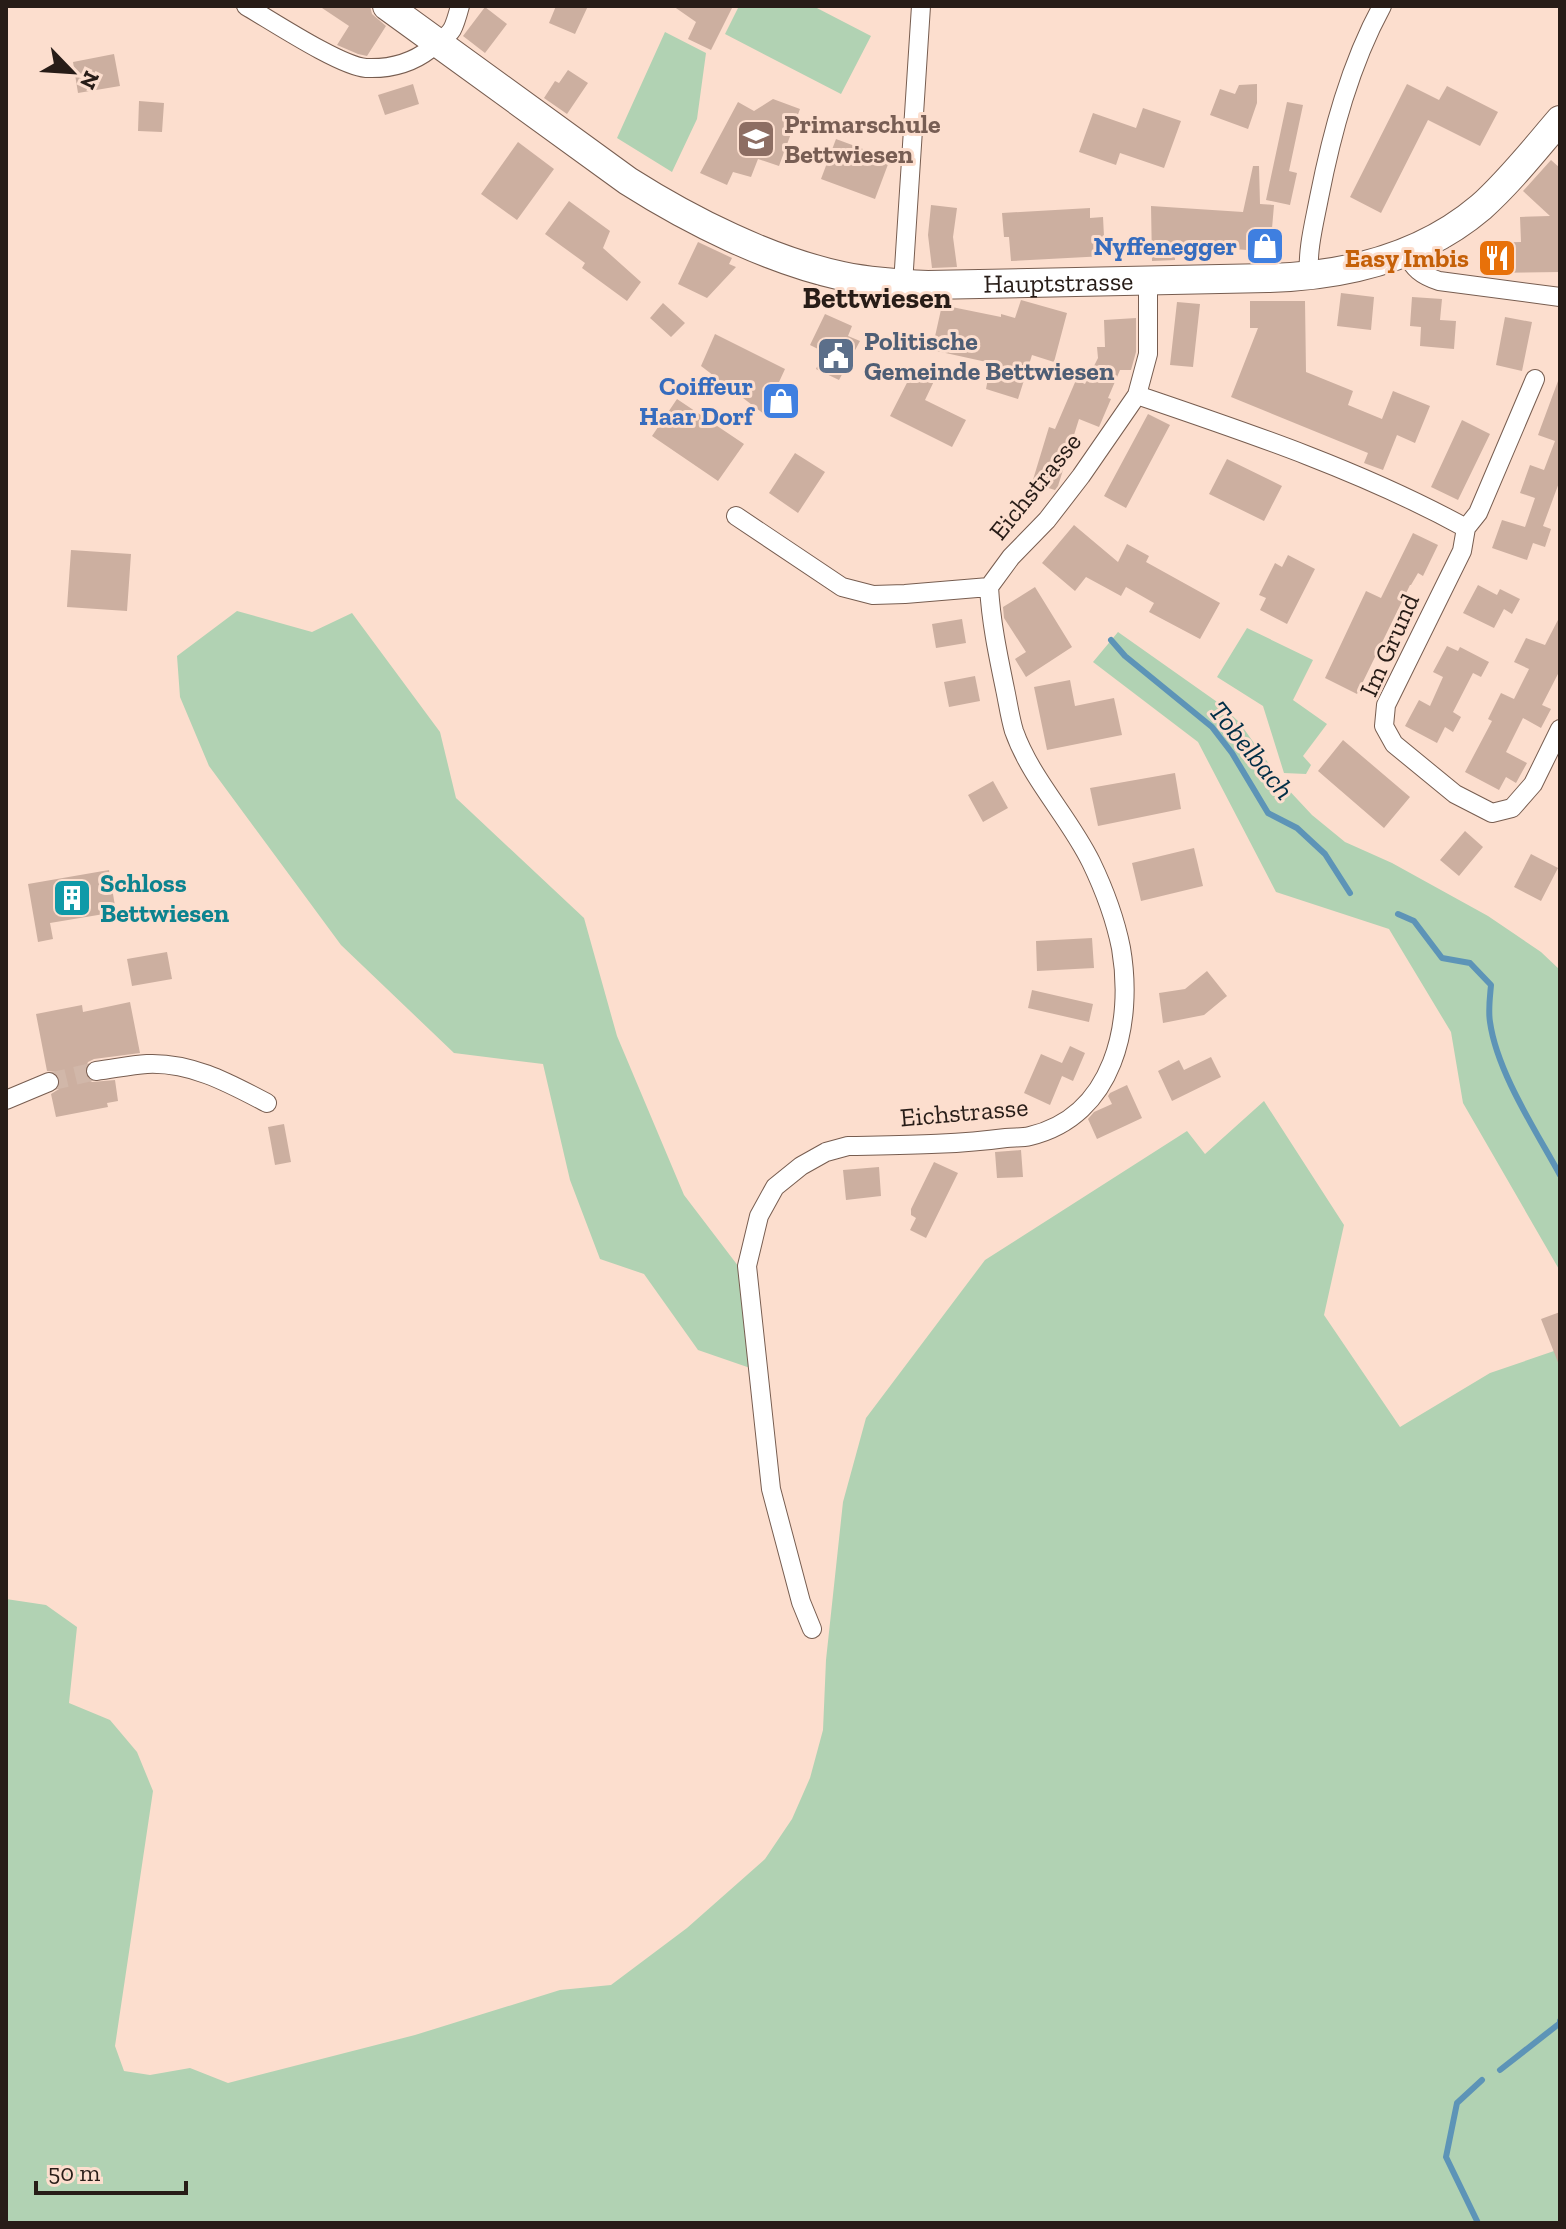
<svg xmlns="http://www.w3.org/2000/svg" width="1566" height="2229" viewBox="0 0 1566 2229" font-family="'Zilla Slab',serif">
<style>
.green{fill:#b1d2b3}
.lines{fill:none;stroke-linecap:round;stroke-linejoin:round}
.stream{stroke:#5d94b7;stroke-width:6}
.building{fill:#ccafa0}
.minor-tunnel{stroke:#d1b7a9;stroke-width:18;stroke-dasharray:18 9;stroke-linecap:butt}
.minor-casing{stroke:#775d50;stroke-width:20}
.primary-casing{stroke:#775d50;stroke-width:30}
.minor{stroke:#fff;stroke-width:18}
.primary{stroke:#fff;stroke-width:28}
.labels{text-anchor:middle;stroke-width:6;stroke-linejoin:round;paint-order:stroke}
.education-label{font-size:26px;font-weight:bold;fill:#785e54;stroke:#fcdece;text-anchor:start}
.shop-label{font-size:26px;font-weight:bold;fill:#366cbe;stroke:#fcdece;text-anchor:end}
.food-label{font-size:26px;font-weight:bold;fill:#c56008;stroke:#fcdece;text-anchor:end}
.street-label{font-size:26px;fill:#271c17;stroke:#fcdece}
.service-label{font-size:26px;font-weight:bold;fill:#4e5e75;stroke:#fcdece;text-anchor:start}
.culture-label{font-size:26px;font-weight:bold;fill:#0d838f;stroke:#fcdece;text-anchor:start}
.water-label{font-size:28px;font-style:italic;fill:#002e46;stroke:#fcdece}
.quarter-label{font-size:30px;font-weight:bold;fill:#271c17;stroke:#fcdece}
</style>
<rect width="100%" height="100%" fill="#fcdece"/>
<path class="green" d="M739,6h74l58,30 -30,58 -116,-60z
M665,32l41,21 -9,66 -25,53 -55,-34z
M237,611l75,21 40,-19 88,119 16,66 128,120 33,118 67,159 61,80 8,94 -55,-19 -54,-76 -44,-15 -30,-79 -27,-116 -89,-11 -113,-108 -132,-179 -29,-69 -3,-41z
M1247,628l66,32 -20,40 34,24 -24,32 8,9 -5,9 -22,-1 -21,-67 -46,-29z
M1118,632l102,72 19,18 45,63 28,30 33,27 47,21 96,53 53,36 19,18v301l-97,-168 -12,-71 -62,-103 -113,-37 -78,-150 -105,-80z
M1264,1101l80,124 -20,90 76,112 90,-54 64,-22 6,-5v877h-1554v-624l40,6 31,22 -8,76 41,17 27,32 16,39 -38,255 9,25 26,4 40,-7 38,15 187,-48 145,-45 51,-5 76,-57 78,-69 27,-40 18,-41 13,-48 3,-70 17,-158 23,-84 119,-158 202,-129 18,23z"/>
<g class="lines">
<path class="stream" d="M1111,640l14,16 87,71 20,26 36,60 29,15 28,26 25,39
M1398,914l16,7 28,37 28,5 21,22c-1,12 -3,25 -1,37 7,50 46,109 70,153
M1500,2070l60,-47v-2
M1478,2223l-32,-66 11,-54 25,-23"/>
</g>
<path class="building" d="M319,6h51l2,8 14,12 -19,30 -9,-2 -21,-9 12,-19z
M556,6h32l-13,28 -26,-11z
M673,6h60l-22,44 -23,-11 8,-17z
M485,7l22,17 -22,29 -22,-17z
M114,54l6,32 -42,7 -5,-31z
M568,70l20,13 -21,31 -23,-16 11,-17 4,2z
M413,84l6,20 -34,11 -7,-20z
M1257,84v19l-9,26 -38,-14 10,-26 15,5 4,-9z
M1407,84l32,16 8,-14 51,26 -18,34 -52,-26 -47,93 -31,-16z
M773,99l27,10 -21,57 -21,-7 -7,18 -18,-5 -6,13 -27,-12 38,-71 16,9z
M139,101l25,2 -2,29 -24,-1z
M1287,102l16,3 -14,66 8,2 -7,32 -24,-5z
M1143,108l38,13 -17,47 -44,-15 -4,12 -37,-13 14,-39 43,15z
M836,139l54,20 -15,40 -54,-20z
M518,142l36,27 -37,51 -36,-26z
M1551,160l9,8v104l-76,1 -1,-30 38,-1 -1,-25 30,-1 -27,-25z
M1253,166h6l1,38 14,1 -4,47 -95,-8v16l-23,1 -1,-55 92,6z
M569,201l41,30 -7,17 38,34 -14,19 -45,-33 3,-5 -40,-29z
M931,205l26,3 -4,29 4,30 -25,1 -4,-33z
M1090,208v10l13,-1 2,39 -94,5 -2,-24h-5l-2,-24z
M698,242l34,16 -3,6 7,3 -29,31 -29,-14z
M1341,293l33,4 -3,33 -34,-4z
M1412,297l30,2 -2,21 16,1 -2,28 -34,-3 1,-19 -11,-1z
M1021,300l46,13 -13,49 -22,-7 -14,44 -32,-10 5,-26 -59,-13 10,-45 59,12v-3l14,4z
M1250,301h55l1,71 47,19 -5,14 34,14 11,-28 37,15 -15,37 -18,-8 -14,35 -19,-7 4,-10 -137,-56 27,-69h-8z
M1177,302l23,2 -7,63 -23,-2z
M663,303l22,20 -14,14 -21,-19z
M825,314l27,12 -4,10 12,5 -21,39 -23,-11 8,-17 -14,-7z
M1505,317l27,5 -10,49 -26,-6z
M1136,318v34l-5,18h-11l-12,28 3,1 -12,28 -20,-8 -21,67 -3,4 -23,-7 17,-56 6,2 21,-49 9,4 13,-26 -1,-11h8l-1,-27z
M715,334l70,35 -11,24 15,8 -7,17 -18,-4 -63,-48z
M914,369l21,10 -10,21 41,20 -14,27 -62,-31z
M1558,381h2v99l-17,46 8,3 -6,18 -12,-4 -6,17 -35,-12 10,-28 23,7 10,-29 -15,-5 10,-28 14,5 11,-29 -17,-6z
M677,399l67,45 -26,37 -66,-45z
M1148,414l22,11 -44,83 -22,-12z
M1462,420l28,14 -32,66 -27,-13z
M795,453l30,19 -27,41 -29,-20z
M1227,459l55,27 -18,35 -55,-27z
M1074,525l44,37 9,-18 22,12 -3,6 74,41 -20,36 -51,-27 5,-9 -28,-16 -5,9 -35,-19 -11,14 -33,-28z
M1413,533l25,12 -15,31 -5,-3 -7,12h-1l-53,109 -32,-16 41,-87 15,7z
M71,550l60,4 -4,57 -60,-4z
M1288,555l27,14 -28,55 -27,-14 6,-12 -7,-3 16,-32 7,4z
M1478,585l19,10 3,-6 20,10 -8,15 -8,-5 -10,19 -31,-15z
M1035,587l37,60 -46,30 -11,-18 11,-7 -22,-34 -1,-11z
M1560,616v54l-18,35 9,4 -10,19 -18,-10 -17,34 21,11 -11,20 -10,-6 -7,13 -34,-18 27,-51 -4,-2 13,-26 13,6 15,-30 -15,-7 12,-24 19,7z
M962,619l4,24 -30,5 -4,-24z
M1447,646l11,5 2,-4 29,15 -8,15 -8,-4 -20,39 8,5 -8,15 -8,-5 -8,16 -32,-17 14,-26 11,6 13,-29 -10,-5z
M975,676l5,25 -31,6 -5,-25z
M1070,680l5,26 39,-8 8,37 -75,15 -13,-63z
M1343,740l67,57 -26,31 -66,-57z
M1175,773l6,36 -83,17 -8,-38z
M993,781l15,27 -25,14 -15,-27z
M1465,831l18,16 -24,29 -19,-16z
M1194,848l9,38 -62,15 -9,-38z
M1531,854l27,14 -17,33 -27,-14z
M109,870l7,42 -66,11 3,16 -15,3 -10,-58z
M1092,938l2,30 -57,3 -1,-30z
M167,952l5,27 -40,7 -5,-27z
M1207,971l20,25 -23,19 -41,8 -4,-30 26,-4z
M1032,990l61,14 -4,18 -61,-14z
M130,1002l10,51 -46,6 -6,3 -4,10 3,7 5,3 23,-2 3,21 -11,2 1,4 -52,10 -5,-23 8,-5 1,-11 -4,-6 -9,-1 -11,-57 46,-9 1,7z
M1070,1046l15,7 -12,28 -11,-5 -12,29 -26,-12 17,-39 21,9z
M1211,1057l10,20 -49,24 -14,-30 21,-11 5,10z
M1127,1085l15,33 -45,21 -9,-20 6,-7 18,-8 -4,-8 2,-3z
M284,1124l7,38 -16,3 -7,-38z
M1021,1150l2,27 -26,1 -2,-26z
M934,1162l24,11 -32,65 -16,-8 6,-12 -5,-3v-6z
M879,1167l2,29 -35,4 -3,-30z
M1560,1312v53h-1l-18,-46z"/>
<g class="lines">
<path class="minor-tunnel" d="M49,1082l47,-11"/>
<defs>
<path id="minor" d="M246,6c26,15 94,60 120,62 23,1 46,-5 64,-19 22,-18 22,-13 30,-43
M1405,252c9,17 16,23 34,29l121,16
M1309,277c-2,-27 5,-53 10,-79 13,-66 31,-133 63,-192
M903,284l18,-278
M1137,395c112,38 225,76 329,133l-4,23 -76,154 -2,21 10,18 61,50 37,19 20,-5 21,-24 27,-55
M736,516l106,71 31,8 32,-1 84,-7
M1466,528l12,-15 57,-134
M96,1071c17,-2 34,-6 51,-7 44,-2 82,19 120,39
M6,1100l43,-18
M812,1629l-11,-27 -30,-113 -24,-223 12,-50 16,-29 26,-21 25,-14 22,-6c53,-1 106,-1 158,-8 8,-1 16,0 24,-2 84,-20 104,-113 91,-188 -6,-30 -17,-59 -30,-86 -22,-45 -60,-83 -77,-131 -4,-13 -6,-28 -9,-42 -7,-34 -14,-67 -16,-102l22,-30 36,-37 34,-44 56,-81 11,-41v-73"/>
<g id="primary">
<path id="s1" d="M387,6l241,175c63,40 141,79 214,95 29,6 58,8 86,9l340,-7c77,-2 153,-20 213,-71 29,-26 54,-58 79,-87"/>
</g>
</defs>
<use href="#minor" class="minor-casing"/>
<use href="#primary" class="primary-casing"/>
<use href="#minor" class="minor"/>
<use href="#primary" class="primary"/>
</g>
<defs>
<symbol id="school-square" viewBox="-11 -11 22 22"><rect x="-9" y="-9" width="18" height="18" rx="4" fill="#8d6e63" stroke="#fcdece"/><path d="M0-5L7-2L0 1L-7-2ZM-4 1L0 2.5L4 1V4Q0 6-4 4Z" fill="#fff"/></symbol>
<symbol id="shop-square" viewBox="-11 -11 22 22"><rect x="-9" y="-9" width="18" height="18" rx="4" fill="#3f7fe0" stroke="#fcdece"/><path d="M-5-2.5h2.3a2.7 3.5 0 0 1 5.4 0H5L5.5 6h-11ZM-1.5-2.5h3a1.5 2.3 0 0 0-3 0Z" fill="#fff"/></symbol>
<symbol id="restaurant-square" viewBox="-11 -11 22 22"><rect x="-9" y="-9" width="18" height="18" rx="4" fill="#e8710a" stroke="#fcdece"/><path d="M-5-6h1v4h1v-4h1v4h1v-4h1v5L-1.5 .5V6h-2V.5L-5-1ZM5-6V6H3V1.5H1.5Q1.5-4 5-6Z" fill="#fff"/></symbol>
<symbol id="civic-square" viewBox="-11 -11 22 22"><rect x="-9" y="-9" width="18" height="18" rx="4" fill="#5c6f8a" stroke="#fcdece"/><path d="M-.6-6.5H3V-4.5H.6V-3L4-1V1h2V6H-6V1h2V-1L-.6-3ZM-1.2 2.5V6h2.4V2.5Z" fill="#fff"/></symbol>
<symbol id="building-square" viewBox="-11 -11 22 22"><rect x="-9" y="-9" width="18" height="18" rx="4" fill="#0f9aa8" stroke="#fcdece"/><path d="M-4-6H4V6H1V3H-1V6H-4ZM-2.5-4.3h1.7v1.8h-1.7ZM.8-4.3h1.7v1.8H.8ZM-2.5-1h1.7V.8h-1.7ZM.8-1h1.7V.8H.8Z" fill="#fff"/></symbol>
</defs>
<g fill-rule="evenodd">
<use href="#school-square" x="734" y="117" width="44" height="44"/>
<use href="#shop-square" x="1243" y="224" width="44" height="44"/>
<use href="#restaurant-square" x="1475" y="236" width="44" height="44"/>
<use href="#civic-square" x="814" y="334" width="44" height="44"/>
<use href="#shop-square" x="759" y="379" width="44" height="44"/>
<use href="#building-square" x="50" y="876" width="44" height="44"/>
</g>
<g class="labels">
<g class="education-label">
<text x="784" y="133">Primarschule<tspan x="784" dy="30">Bettwiesen</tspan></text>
</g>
<g class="shop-label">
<text x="1237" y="255">Nyffenegger</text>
<text x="753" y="395">Coiffeur<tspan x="753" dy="30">Haar Dorf</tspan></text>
</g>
<g class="food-label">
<text x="1469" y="267">Easy Imbis</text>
</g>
<g class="street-label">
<text dy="9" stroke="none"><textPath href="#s1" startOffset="750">Hauptstrasse</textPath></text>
<text transform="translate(1035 486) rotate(-51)" y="9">Eichstrasse</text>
<text transform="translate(1389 645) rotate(-66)" y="9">Im Grund</text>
<text transform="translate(964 1112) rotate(-5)" y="9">Eichstrasse</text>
</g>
<g class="service-label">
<text x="864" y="350">Politische<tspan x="864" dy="30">Gemeinde Bettwiesen</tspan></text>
</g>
<g class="culture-label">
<text x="100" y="892">Schloss<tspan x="100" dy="30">Bettwiesen</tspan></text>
</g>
<g class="water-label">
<text transform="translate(1252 750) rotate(51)" y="10">Tobelbach</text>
</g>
<g class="quarter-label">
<text x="877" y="308">Bettwiesen</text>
</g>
</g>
<rect width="1566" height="2229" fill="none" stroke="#271c17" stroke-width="16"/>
<g transform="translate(72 72) rotate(115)" stroke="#fcdece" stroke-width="6" paint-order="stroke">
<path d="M0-6L14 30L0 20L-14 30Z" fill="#271c17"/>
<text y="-12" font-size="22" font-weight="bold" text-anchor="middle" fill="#271c17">N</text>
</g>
<path d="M36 2181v12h150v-12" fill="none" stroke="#271c17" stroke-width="4"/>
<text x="48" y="2181" font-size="24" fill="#271c17" stroke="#fcdece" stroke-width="6" paint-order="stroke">50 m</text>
</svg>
